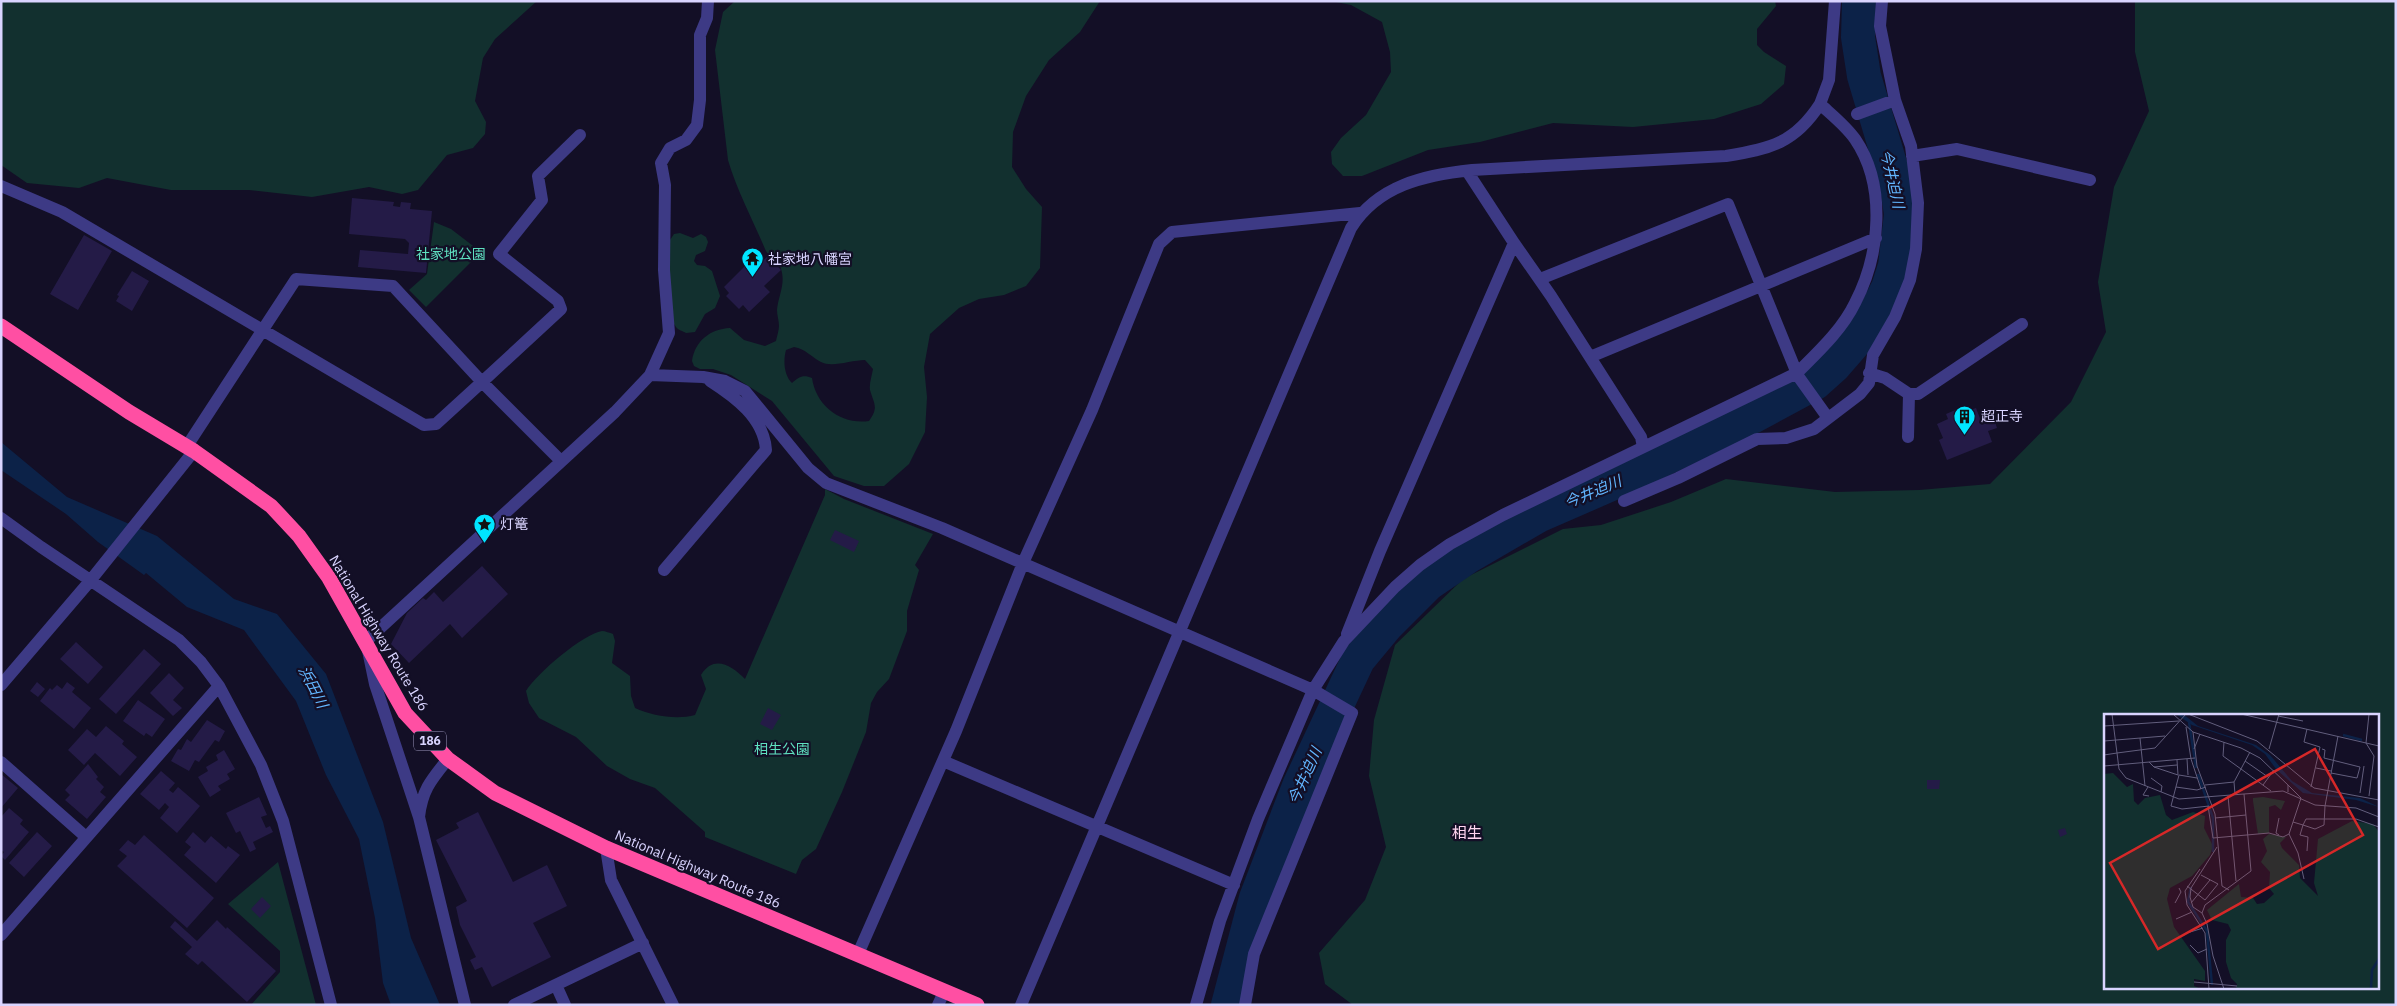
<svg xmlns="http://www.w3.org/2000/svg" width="2397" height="1006" viewBox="0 0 2397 1006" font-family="'IBM Plex Sans','Noto Sans JP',sans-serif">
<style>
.green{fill:#12302f;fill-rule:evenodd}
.water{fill:#0c2248}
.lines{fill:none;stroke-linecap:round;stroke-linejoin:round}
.river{stroke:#0c2248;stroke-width:34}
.building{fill:#241b47}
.minor{stroke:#3d3a85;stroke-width:12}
.highway{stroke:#ff4fa3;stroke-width:15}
.labels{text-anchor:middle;stroke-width:4.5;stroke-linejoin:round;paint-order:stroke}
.shield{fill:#130f26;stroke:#9e99be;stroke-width:1}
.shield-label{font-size:12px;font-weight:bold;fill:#d9d4ff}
.park-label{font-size:14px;fill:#5fe0c0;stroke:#130f26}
.poi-label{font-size:14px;fill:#d9d4ff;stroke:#130f26;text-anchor:start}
.street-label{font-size:14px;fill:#d9d4ff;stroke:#130f26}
.water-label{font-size:15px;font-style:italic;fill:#62b6ff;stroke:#130f26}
.neighbourhood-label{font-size:15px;fill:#ffd6f0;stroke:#130f26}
.inset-river{fill:none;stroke:#0c2248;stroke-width:2.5}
.inset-road{fill:none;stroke:#625e7d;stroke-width:1}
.view{fill:#d62828;fill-opacity:0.15;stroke:#d62828;stroke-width:2.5}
.inset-edge{fill:none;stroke:#d9d4ff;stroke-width:2.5}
</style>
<rect width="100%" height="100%" fill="#130f26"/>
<path class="green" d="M1,1h536l-42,38 -12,19 -8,43 11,21 -1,12 -12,14 -26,7 -29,35 -16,4 -33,-7 -57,10 -63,-7h-78l-64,-12 -28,10 -52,-5 -26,-18z
M735,1h365l-20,31 -31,28 -23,36 -13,36 -1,35 14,22 16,18 -2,61 -14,18 -22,9 -25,4 -20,9 -29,26 -6,33 3,30 -2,35 -16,32 -25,22h-20l-30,-10 -62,-75 -41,-26 -18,-6h-13l-6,-3 -2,-5c3,-20 18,-32 38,-33l14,12 21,6 11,-5c1,-5 3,-11 3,-15 0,-5 -2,-11 -2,-16 1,-14 9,-26 4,-41 -3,-10 -13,-12 -16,-20 -12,-29 -28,-58 -37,-89l-13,-110 8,-38zM794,347c12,2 17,10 27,15 11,6 30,-2 44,-2l8,9c-1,6 -4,15 -3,21 4,14 9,17 -1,31 -28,4 -53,-15 -57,-43 -9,-4 -13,-1 -20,5 -8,-8 -9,-22 -6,-33z
M1331,1h444l1,5 -19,23v16l7,7 22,14 -2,18 -23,20 -47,15 -81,8 -80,-4 -73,19 -52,8 -66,26h-19l-11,-12 -1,-12 10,-14 25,-23 25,-43 -1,-20 -8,-30 -31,-17z
M2135,1h261v1004h-1043l-28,-21 -6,-31 46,-53 21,-53 -17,-71 5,-56 21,-75 68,-66 100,-50 38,-4 70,-23 55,-23 109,13 84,-2 71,-6 81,-82 35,-70 -8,-50 16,-95 35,-76 -14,-59zM2106,715h272v272h-272z
M434,222l17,7 30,23 -55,55 -17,-17 18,-16z
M680,233l13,5 8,-4 5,3 2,5 -3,9 -9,4 -2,6 3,4 8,1 7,5 8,25 -5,12 -10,6 -10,18 -9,1c-3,-2 -8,-3 -10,-6 -12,-16 -6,-66 -6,-87l4,-6z
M825,489l19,10 89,35 -18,31 4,5 -12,41v20l-18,48 -12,13 -6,11 -5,29 -24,60 -26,57 -14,11 -6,14 -91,-37v-5l-50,-44 -25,-9 -23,-13 -31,-29 -37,-19 -10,-15 -3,-12c10,-17 57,-57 76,-60 3,0 8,2 11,3l2,7 -3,22 18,13 1,20 4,12c17,8 42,12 60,7l11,-26 -5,-14c13,-21 31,-9 44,4l80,-184z
M278,862l38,143h-65l29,-33v-21l-52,-47z"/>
<path class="water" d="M1,442l66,55 90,39 77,63 43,15 49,60 57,148 28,116 29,67h-49l-8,-22 -8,-65 -16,-79 -33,-64 -30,-74 -52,-71 -57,-23 -41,-34 -2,2 -46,-33 -32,-28 -65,-44z"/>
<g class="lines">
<path class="river" d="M1228,1005l28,-107 43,-112 59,-126 29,-35 41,-41 41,-28 69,-40 87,-38 127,-61 63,-34 19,-17 33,-38 21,-40 7,-22 6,-52 -4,-27 -33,-111 -6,-39 1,-36"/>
</g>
<path class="building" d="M352,198l42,4 -1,4 7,1 1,-5 10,1 -1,6 22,2 -6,62 -68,-6 2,-17 48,4 1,-11 -4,-4 -56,-5z
M84,235l28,16 -34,59 -28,-16z
M768,256l13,14 -17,16 6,6 -21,20 -6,-7 -4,4 -13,-13 3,-3 -5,-6 23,-23 6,6z
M132,271l17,10 -17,30 -16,-10 3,-5 -2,-1z
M1960,408l2,5 14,-5 5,13 12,-5 4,12 -9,3 4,11 -45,18 -8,-20 4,-2 -6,-14 11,-5 -2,-5z
M835,530l24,11 -5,11 -24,-12z
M482,566l26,28 -46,44 -12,-14 -41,39 -18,-19 16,-31 16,-15 3,2 8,-8 9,10z
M76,642l27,25 -15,17 -28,-25z
M144,649l17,15 -45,50 -17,-15z
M169,673l15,15 -11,12 9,8 -9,8 -23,-23z
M37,682l8,7 -7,8 -8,-6z
M67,682l8,6 -3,4 19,16 -17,21 -34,-28 10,-13 2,2 5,-5 5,4z
M138,700l27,19 -13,18 -6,-4 -2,3 -21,-15z
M768,708l13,7 -9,15 -12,-6z
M207,720l18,11 -6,11 -4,-2 -16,22 -4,-2 -6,11 -18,-10 7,-12 3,1 6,-11 4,3z
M106,726l18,15 -2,3 15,13 -17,19 -25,-23 -11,12 -16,-15 19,-21 9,8z
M224,750l11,19 -8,5 3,5 -12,7 3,4 -11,7 -12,-20 10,-6 -2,-4 12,-7 -2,-5z
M88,764l10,13 -2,2 8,8 -4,5 6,5 -19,22 -22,-19 5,-5 -5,-5z
M161,771l14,12 -6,7 4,3 5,-6 22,19 -23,27 -17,-15 9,-11 -4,-4 -6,7 -19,-16z
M1,774l17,14 -17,20z
M1927,780h13l-1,9h-12z
M259,797l8,18 -6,2 5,11 4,-2 3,6 -20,10 3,7 -6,3 -10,-21 -4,2 -10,-20z
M9,808l14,12 -3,4 9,8 -24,28 -4,-4 3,-4 -3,-2v-33z
M478,812l35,70 34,-17 20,41 -34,17 18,34 -59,30 -10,-20 -7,3 -5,-10 6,-3 -16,-32 -4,-18 11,-6 -31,-61 23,-12 -3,-5z
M2065,828l2,6 -7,3 -2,-7z
M37,832l15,14 -28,31 -15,-14z
M193,832l12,11 6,-7 15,13 2,-3 12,9 -24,28 -32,-28 7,-8 -6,-5z
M144,835l70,63 -27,30 -70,-62 10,-10 -8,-6 9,-10 7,5z
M262,897l9,9 -11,12 -9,-9z
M217,920l9,9 1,-2 49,44 -29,31 -45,-41 -4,4 -13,-11 7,-7 -22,-20 5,-6 22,20z"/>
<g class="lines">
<path class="minor" d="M1857,114l38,-14
M1912,156l45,-7 133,31
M1,186l61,26 362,213 12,-1 46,-42 79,79
M1514,243l37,53 90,141 2,10
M1540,279l188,-75 70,172 30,42
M1590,357l286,-119
M1869,373l16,5 24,16
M650,375l19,-42 -5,-63 1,-85 -4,-22 9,-15 16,-8 11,-15 3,-25v-65l7,-17 1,-17
M1908,437l1,-43h9l104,-70
M187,446l109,-167 97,7 89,96 79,-73 -3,-8 -59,-47 43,-54 -4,-24 42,-41
M1624,501l54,-23 79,-39 29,-1 28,-9 46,-35 9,-11 4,-28 22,-38 15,-37 6,-31 2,-46 -7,-57 -16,-46 -15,-74 2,-25
M1,518l40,29 138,93 22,22 18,24 42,79 22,56 48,184
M664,570l102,-120c-2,-32 -31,-53 -56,-69
M1347,634l33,-83 134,-308 -47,-72
M1,685l89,-104 104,-130
M448,759c-17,21 -26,31 -29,58l46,188
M943,761l291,124
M1,762l85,75
M419,817l-44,-133 -9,-43 249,-229 35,-37 53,2 22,4 20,10 63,77 18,15 116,45 371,162 39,23 -98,241 -9,51
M606,848l5,32 62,125
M1,935l218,-249
M858,954l98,-223 67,-168 69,-153 67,-166 13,-12 188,-19
M556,985l9,20
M514,1005l129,-62
M938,1005l6,-13
M1021,1005l330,-777c27,-43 74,-53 121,-58l254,-14c44,-7 69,-13 94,-52
M1196,1005l24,-84 38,-102 55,-129 31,-49 51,-54 25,-22 30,-21 53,-29 294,-142c21,-21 45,-43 58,-70 25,-48 32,-117 0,-164 -9,-13 -23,-24 -35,-35l9,-24 6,-79"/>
<path class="highway" d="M1,326l128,86 65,39 77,55 28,30 30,42 76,135 43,46 47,34 111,55 371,157"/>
</g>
<defs>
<symbol id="temple-pin" viewBox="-11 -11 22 30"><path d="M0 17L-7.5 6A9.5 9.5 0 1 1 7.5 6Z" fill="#00e5ff" stroke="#130f26"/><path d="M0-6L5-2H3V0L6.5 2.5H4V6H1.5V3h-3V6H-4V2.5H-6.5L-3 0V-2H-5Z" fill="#111"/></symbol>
<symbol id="building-pin" viewBox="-11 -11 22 30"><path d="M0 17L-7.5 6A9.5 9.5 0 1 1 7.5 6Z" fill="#00e5ff" stroke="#130f26"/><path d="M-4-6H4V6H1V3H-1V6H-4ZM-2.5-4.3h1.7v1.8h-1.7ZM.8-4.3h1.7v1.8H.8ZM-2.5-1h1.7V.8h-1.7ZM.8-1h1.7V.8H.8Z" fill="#111"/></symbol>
<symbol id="sight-pin" viewBox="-11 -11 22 30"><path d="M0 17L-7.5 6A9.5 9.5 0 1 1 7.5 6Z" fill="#00e5ff" stroke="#130f26"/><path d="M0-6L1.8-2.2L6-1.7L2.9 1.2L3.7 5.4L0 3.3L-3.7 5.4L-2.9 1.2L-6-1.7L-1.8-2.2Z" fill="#111"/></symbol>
</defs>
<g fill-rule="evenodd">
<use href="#temple-pin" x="740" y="246" width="25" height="34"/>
<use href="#building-pin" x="1952" y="404" width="25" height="34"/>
<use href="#sight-pin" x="472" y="512" width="25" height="34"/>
</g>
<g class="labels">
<rect class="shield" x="414" y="731.5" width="32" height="19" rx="4"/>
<g class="shield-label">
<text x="430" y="745">186</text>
</g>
<g class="park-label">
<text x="451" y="259">社家地公園</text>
<text x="782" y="754">相生公園</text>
</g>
<g class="poi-label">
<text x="768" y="264">社家地八幡宮</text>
<text x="1981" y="421">超正寺</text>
<text x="500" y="529">灯篭</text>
</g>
<g class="street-label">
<text transform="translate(379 633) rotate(59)" y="5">National Highway Route 186</text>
<text transform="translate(698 869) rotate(23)" y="5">National Highway Route 186</text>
</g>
<g class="water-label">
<text transform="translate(1892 179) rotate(77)" y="5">今井迫川</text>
<text transform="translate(1593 492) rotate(-23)" y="5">今井迫川</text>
<text transform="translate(313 687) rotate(63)" y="5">浜田川</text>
<text transform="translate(1305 776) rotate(-66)" y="5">今井迫川</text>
</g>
<g class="neighbourhood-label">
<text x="1467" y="838">相生</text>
</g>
</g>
<g transform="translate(2104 714)">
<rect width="275" height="275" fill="#130f26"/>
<path d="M9,59l14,14 6,-3 1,17 4,4 7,-7 15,-3 6,20 6,5 21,-8 12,4 -1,12 9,18 -3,9 -18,21 -22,12 -3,11 7,28 31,44v10l-11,-2v7l7,3h-97v-215zM159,83l22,4 -4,9 -6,-5 -6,2v26l-11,1 -5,-33v-3zM248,107l21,3 6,8v157h-143l1,-5 -6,-6 -5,-16v-22l5,-10 -3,-6 -16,-4 -5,-10 32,-26 2,13 12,1 4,6 7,-1 10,-9 -5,-6 1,-16 -9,-10 6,-11 -4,-12 6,-5 17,3 -6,6 2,5 17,17 1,13 18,18 -4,-13 4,-44z" fill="#12302f"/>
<path d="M72,0h7l15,12 58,19 14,10 22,26 20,12 48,5 19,9 -23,-7 -53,-7 -27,-24 -11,-15 -13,-9 -60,-20z" fill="#0c2248"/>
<path class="inset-river" d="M85,8l7,46M239,21l19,5M94,60l15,44v34M87,173l-3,15 19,29 5,54M267,275l1,-19 7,-11"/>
<path class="inset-road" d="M8,0l5,39M69,0l20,18 48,16 19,10 28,27v7M84,0l69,27 57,47 65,12M137,0l138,32M265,0l-3,29 8,13 -5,40M174,2l25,5M0,12l75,-5M82,13l5,32 10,30M203,15l-3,13 16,5 -9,40M89,18l4,34 18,48 7,72 7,4M36,24l5,48M0,27l61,-5M120,28l-1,14 18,13M90,35l6,-15M165,35l10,-35M218,35l3,1 -1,8 36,9 -3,11 -26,-5M13,39l38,-5 31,-34M0,41l13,-2 2,16 7,9 53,21 104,-8 32,14 41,3 23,9M83,45l1,16M73,46l1,15M141,47l23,16M45,48l5,5 23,-2M0,52l91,-8M50,53l24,8M212,54l15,3M137,55l30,22M47,64l11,8 -1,6M93,64l-18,-3 -8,31 11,3 27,-3M101,71l29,-3M159,71l11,-15M44,73l-5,8 6,1M72,73l21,3 9,-3M256,79l4,-27M131,80l-1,-12 16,-30M124,82l8,85M104,92l5,32 56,-5 14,4 6,-3 12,-36 -13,-13M221,92l13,-70M111,104l31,-3M175,104l-3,15 3,2M189,108l10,3 3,-6h50l23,8M185,120l9,19 6,26M113,133l-26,41 -1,9 3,10 9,6 5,11 6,32 11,33M203,137l1,-14 -8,-2 3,-10 12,4 9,-4 1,-19M96,155l-15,22 2,14 18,28 4,56M97,161l17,9M83,172l18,14 13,-16M71,189l6,-11 -2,-4M87,189l19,-23M98,199l3,-8 46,-34 -7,-77M72,205l16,-7M83,219l16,-5M86,231l8,8 9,-4M90,268l43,4"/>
<path class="view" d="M211,35l48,86 -205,114 -48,-86z"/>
<rect width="275" height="275" class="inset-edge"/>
</g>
<rect width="2397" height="1006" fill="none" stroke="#d9d4ff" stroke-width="5"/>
</svg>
